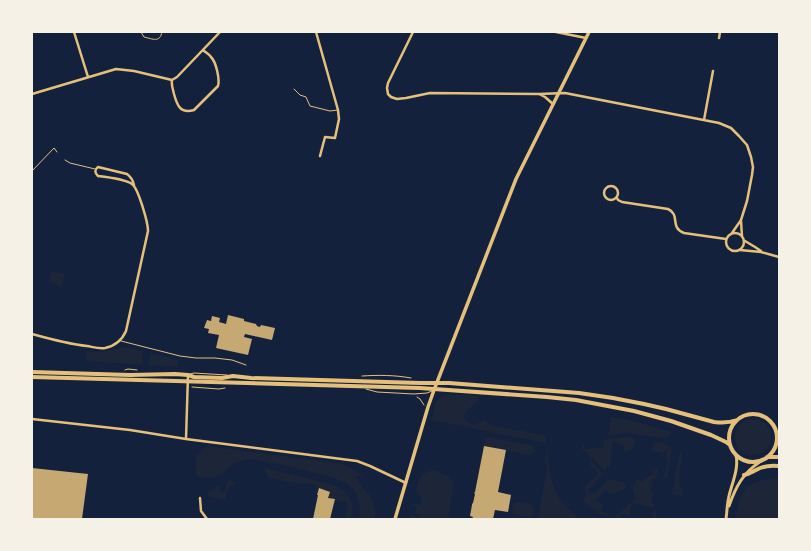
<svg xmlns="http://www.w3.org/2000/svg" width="811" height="551" viewBox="0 0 811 551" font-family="'Archivo Narrow',sans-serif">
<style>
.green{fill:#1d2539}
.building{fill:#c6a872}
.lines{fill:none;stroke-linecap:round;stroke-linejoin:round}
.path{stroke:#e5c07b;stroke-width:1}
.service{stroke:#e5c07b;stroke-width:1}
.minor{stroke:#e5c07b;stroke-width:2.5}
.tertiary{stroke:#e5c07b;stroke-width:3}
.secondary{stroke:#e5c07b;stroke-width:3.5}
.primary{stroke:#e5c07b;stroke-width:4}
</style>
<rect width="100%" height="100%" fill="#14213d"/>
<path class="green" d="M51,271l14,3 -4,14 -12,-8z
M124,347l19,4 -1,14 -56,-4 1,-9h14z
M151,353l27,7 -1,7 -29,-2z
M448,395h24l6,1 1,2c-4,8 -11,8 -15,19l1,3 7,5 4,-1 7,-3h3l8,5 50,9c4,6 3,15 4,22 1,11 5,34 12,42 5,7 13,14 20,20h-42l9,-51 -1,-11 1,-14 -67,-13 -1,-1 -47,-8c2,-13 1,-23 16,-26z
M611,417l18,3 43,12 -5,7 -38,-6c-7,-1 -14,2 -21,2z
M735 437a18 18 0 1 1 36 0a18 18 0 1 1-36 0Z
M489,437l4,1 38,7 3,2 1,4 -2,2 -4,2 -45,-9 1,-7z
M624,437l10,1 1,3 -2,7 -5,3h-1l-3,3 -1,-2 1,-1v-4l-2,-3 -9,-2 -3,17h1l-1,7h-3l-1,6 -23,-22 -1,-4 2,-3 1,6 19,-2 -1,-7z
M655,443c7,-1 13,1 17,7l-5,28 -7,-1h4l4,-19 -2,-1 1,-5 -3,-1 -1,6 -2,-1v-4l-9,-1 1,-5z
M206,446l137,18 21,12h-7l-1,3 12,15 1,-1 7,18 -2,8h-15l1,-12 -4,-14 -7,-8 -14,-7 -47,-12 -36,-7 -8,1 -9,3 -6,4 -6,5 -8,5 -8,1 -9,-2 -3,-4 1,-1v-13l-1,-1z
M680,450l2,4 -3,22 1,9 3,8 -1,3 -10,-2z
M592,462l11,12 -15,15v1l1,4 3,-3 2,3 13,-14 -1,-1 17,3 3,2v3c-4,4 -9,6 -15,6l-2,1 -3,-4 -9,9 6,7 -3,4 11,7h4l21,-19c-5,-7 -5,-13 2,-19l3,3 13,-9 -2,-4v-1l6,1 -2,10h-4l-2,12 3,1 -1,9 5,16v2h-5l2,-11 -22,-5 -3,12 -7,-1 -3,5 -21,-6 -6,-5h-1l-8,-8 4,-5 -3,-7 15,-15 -9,-8z
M264,468l67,16c17,7 24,16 21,35h-7l3,-16 -20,-5 1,-6 -10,-4 -6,-4 -11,-1 -1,1 -8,-2h-3l-21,-4 -2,-3z
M433,470l7,2v1c17,3 14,14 11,27 -1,6 -2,13 -3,19h-38v-4l10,2v-2l-9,-2h4l2,-7 -4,-1v-2l8,2 1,-7h1v-1c-12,-4 -5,-21 4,-25 1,-1 5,-1 6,-2z
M777,478l2,1v40h-43c0,-12 4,-29 16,-35 7,-4 16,-5 25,-6z
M229,480l2,1 6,2 -9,5 -3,12 -17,-4 -1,-2 1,-2 12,-7v7l6,-2c-1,-5 -1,-7 3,-10z
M518,502l13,2 2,3v7l-3,3 -14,-2 -3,-2c-2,-5 -1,-10 5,-11z"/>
<path class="building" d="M228,315l16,4v2l12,3 1,2 3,1 1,-2 14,3 -3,12 -27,-6 -1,3 8,2 -4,16 -32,-7 3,-13 -11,-2 1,-4 -5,-1 3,-8 4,1 1,-5 8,2 -1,4 7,2z
M484,446l22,4 -8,42 13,3 -3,17 -13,-2 -2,9h-21l1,-2 -3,-1 2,-11v-1l1,-1 2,-9 -1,-1 1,-1z
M32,468l56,6 -6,45h-50z
M319,488l11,4 -2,6 7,1 -5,20h-17l5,-24h-1z"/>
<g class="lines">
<path class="path" d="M125,370l3,-1 9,1
M362,376c16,-1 33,-1 49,2
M192,387l27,2 6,-1
M417,397l3,2 4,6"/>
<path class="service" d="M141,32l3,5c9,2 16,6 18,-5
M294,89l6,6 6,2 4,9 20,5 8,-1
M65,160l5,3 25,6
M32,171l22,-23 3,4
M121,341l59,15 16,2h19l17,2 14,5
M190,374l4,-1 33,2
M366,389l11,3 37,2 13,-1 5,-2"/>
<path class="minor" d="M74,32l14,45
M316,32l22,78 1,9 -4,19 -10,-1 -5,19
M413,32l-25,51 -1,5 1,6 3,3 6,2 9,-1 24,-5 109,1 26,-1 154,30 12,5 8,8 8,9 4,12 2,10 -1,8 -5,26 -6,19 -9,13
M556,32l30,6
M719,38l1,-6
M172,80c-1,5 1,9 2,14 3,11 6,20 20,16l24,-24c2,-7 -2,-24 -7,-29 -2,-3 -6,-5 -8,-7
M32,94l84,-25 18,2 38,9 5,-3 43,-45
M539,94l6,3 8,7
M704,120l9,-49
M604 193a7 7 0 1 1 14 0a7 7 0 1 1-14 0Z
M617,198l1,2 4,2 46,7c13,6 1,18 16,24l42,6
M741,221l1,15
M726 242a9 9 0 1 1 18 0a9 9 0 1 1-18 0Z
M745,241l10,6 6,4
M740,250l21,2 18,5
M32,334c18,5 36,10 55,12 6,1 12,3 18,2 10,-2 17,-8 21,-17l22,-100c0,-9 -10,-43 -16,-47 -7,-5 -25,-7 -34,-8 -3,-3 -4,-6 0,-9l29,7c4,3 6,6 7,11
M32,419l98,11 56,9 171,22 13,5 36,17
M186,439l2,-64
M200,498l1,13 6,8"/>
<path class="tertiary" d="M729,506c7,-20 14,-33 32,-45
M726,519c1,-7 1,-15 3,-23 3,-13 10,-27 7,-41"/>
<path class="secondary" d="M395,519l33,-112 6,-17 82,-211 73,-147"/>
<path class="primary" d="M32,372l98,3 45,-1 13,1 6,2 28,1 11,-2 18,2 169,5h29l130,10 34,5 31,6 22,5 48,13c8,1 15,1 23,-2
M32,377l388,11 127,9 29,3 58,11 37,10 40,14 15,7 4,3
M729 438a24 24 0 1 1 48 0a24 24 0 1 1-48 0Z
M767,457h12
M744,475c5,-1 8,-3 12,-5 7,-4 15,-5 23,-4"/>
</g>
<rect width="811" height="551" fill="none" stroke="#f6f1e7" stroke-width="66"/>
</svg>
